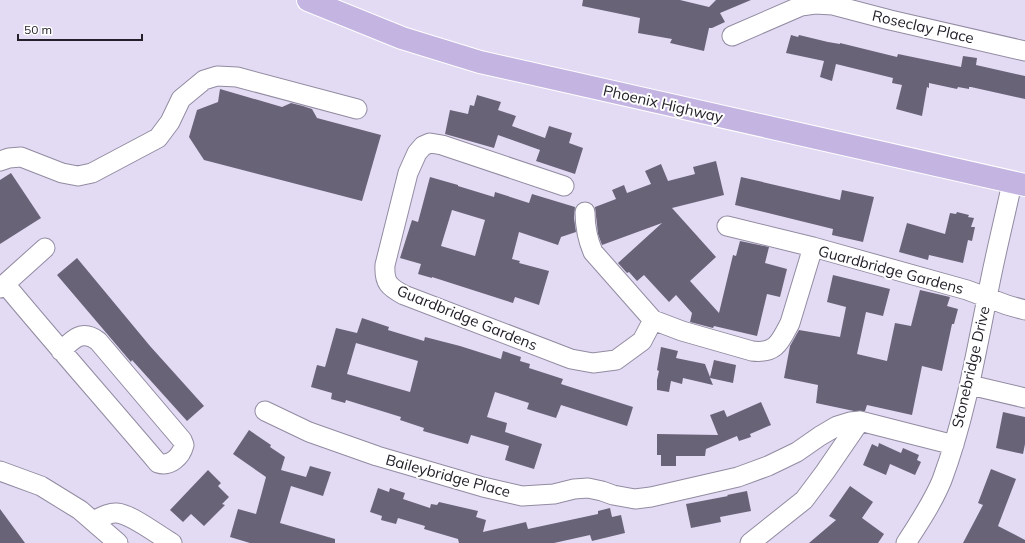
<svg xmlns="http://www.w3.org/2000/svg" width="1025" height="543" viewBox="0 0 1025 543" font-family="Mulish,sans-serif">
<style>
.building{fill:#696378;fill-rule:evenodd}
.lines{fill:none;stroke-linecap:round;stroke-linejoin:round}
.minor-casing{stroke:#928ba1;stroke-width:21}
.major-casing{stroke:#fff;stroke-width:24}
.minor{stroke:#fff;stroke-width:19}
.major{stroke:#c4b4e2;stroke-width:22}
.labels{text-anchor:middle;stroke-width:4;stroke-linejoin:round;paint-order:stroke}
.street-label{font-size:15px;fill:#232029;stroke:#fff}
</style>
<rect width="100%" height="100%" fill="#e3dbf4"/>
<path class="building" d="M583,0h97l29,7 7,-7h35l-31,13 5,9 -13,6h-3l-5,23 -34,-8 2,-4 -34,-6 2,-15 -58,-12z
M791,35l7,2 1,-2 29,7 12,2v-1l57,14 1,-3 63,13 2,-11 14,2 -1,7 49,11v23l-54,-12h-2v2l-11,-2 -1,2 -28,-6v5l-2,-1 -5,29 -26,-7 6,-24 -10,-2 1,-5 -57,-14 -4,17 -12,-4 4,-16 -38,-8z
M220,89l62,18 9,-4 12,3 9,3 5,9 64,17 -19,66 -158,-41 -15,-23 8,-27 21,-8z
M477,95l24,7 -3,8 18,6 -4,10 33,12 4,-12 23,7 -3,10 14,5 -8,26 -39,-13 4,-11 -42,-15 -4,13 -49,-14 5,-24 18,4 2,-9 4,1z
M716,161l8,34 -52,13 44,49 -26,24 29,32 14,-58 3,1 4,-15 29,6 -4,16 22,6 -7,28 -13,-3 -10,42 -43,-10 -1,2 -23,-6 2,-9 -16,-18 -7,7 -25,-27 -7,6 -8,-9 -2,1 -9,-10 44,-40 -60,22 -4,-11 -3,-27 21,-8 -4,-9 12,-5 3,8 24,-9 -6,-13 16,-7 7,17 27,-7 -2,-7z
M11,173l30,45 -41,26v-64z
M430,177l28,8v1l36,11 1,-5 34,11 3,-9 43,13 -1,11 2,14 -15,5 -3,8 -39,-13 -7,27 8,2 -1,2 30,8 -10,34 -24,-8 -2,6 -81,-26v1l-14,-4 3,-10 -21,-6 12,-38 6,2zM452,210l33,10 -10,36 -34,-10z
M741,177l99,23 2,-10 32,7 -11,45 -31,-7 1,-6 -98,-24z
M957,212l12,3 -1,2 6,1 -3,9h4l-3,14 -4,-1 -5,23 -34,-8 -1,5 -29,-8 8,-29 38,11 5,-21 6,1z
M77,258l73,88 54,60 -17,15 -55,-61 -1,2 -74,-87z
M833,275l57,14 -7,27 -17,-4 -9,42 30,7 8,-38 16,3 9,-36 30,7 -3,9 11,3 -4,15h-2l-10,47 -20,-5 -10,49 -45,-10 -2,6h-11l-38,-8 2,-18 -34,-7 6,-32 9,-16 41,7 6,-30 -19,-5z
M362,318l27,9 -1,3 36,11 1,-4 35,9 41,13 2,-8 18,6 -1,4 10,3 -1,4 34,11 -2,5 72,23 -6,19 -66,-21 -5,13 -29,-9 2,-6 -34,-11 -8,25 20,6 -2,9 37,12 -8,25 -29,-9 4,-14 -38,-11 -3,9 -45,-13 1,-3 -24,-8 1,-3 -55,-17 -1,3 -14,-4 1,-6 -21,-6 6,-22 8,2 11,-39 21,5zM356,343l62,18 -8,31 -63,-18z
M661,347l17,4 -2,7 29,6 5,13 4,-17 22,5 -3,18 -23,-5 3,7 -30,-7 -1,6 -11,-3 -2,11 -12,-2v-10l2,-9 -2,-1z
M761,402l10,23 -21,9 1,3 -12,4 -2,-5 -31,13 -1,7h-29v10h-15v-11h-4v-21l61,1 -8,-20 14,-5 3,7z
M1003,412l22,5v27l-2,10 -27,-6z
M249,430l22,15 -1,2 15,10 -4,13 25,7 4,-11 21,6 -8,24 -32,-10 -11,37 55,16v4h-85l-20,-6 8,-28 18,5 10,-37 -33,-23z
M879,443l22,10 2,-5 16,7 -2,5 4,2 -6,13 -25,-11 -4,11 -23,-10 9,-21 6,3z
M991,469l25,10 -18,47 27,14v3h-62l20,-38 -5,-2z
M208,470l13,13 -3,3 11,11 -7,7 3,1 -21,21 -13,-12 -8,8 -13,-12z
M850,486l23,16 -11,16 22,16 -6,9h-69l27,-23 -7,-4z
M378,488l11,4 1,-4 15,5 -2,6 27,9 1,-4 6,1 2,-3 39,9 -2,6 10,3 -3,12 43,-10 2,7 70,-15v-3l12,-3 2,9 9,-2 4,18 -33,8 -2,-6 -36,8h-95l-1,-4 -34,-10 1,-3 -27,-8 -2,6 -15,-4 1,-4 -12,-4z
M747,491l4,20 -31,6 1,5 -30,6 -5,-24 42,-8 -1,-1z
M0,509l25,34h-25z"/>
<g class="lines">
<defs>
<path id="minor" d="M732,36l69,-30 14,-2 18,1 57,15 135,31
M0,161l9,-3 12,-1 41,16 16,3 14,-3 66,-35 12,-16 11,-23 23,-19 13,-4 20,1 120,32
M564,186l-122,-41 -12,-2 -7,3 -6,7 -9,20 -23,92c-1,18 4,22 19,30l167,64 22,4 23,-3 26,-19 11,-21
M585,212c0,15 2,26 8,40l60,68 29,11 70,20c24,3 28,-9 38,-28l23,-76 154,43 40,15 18,5
M727,226l86,21
M5,284l40,-36
M0,288l5,-4c50,60 102,119 153,179 12,4 23,-6 26,-18l-2,-5 -84,-99c-16,-12 -25,-2 -37,10
M970,385l55,13
M265,411l44,21 68,24 106,31 39,9 32,-2 20,-5 14,-1 14,3 11,4 22,4 16,-2 87,-20 30,-11 29,-14 23,-16 17,-10 13,-4 10,-1 94,24
M0,471l41,15 39,24 38,33
M93,521c7,-3 16,-9 24,-8 14,1 41,22 55,30
M750,543l54,-43 21,-28 35,-51
M906,543c13,-20 27,-41 36,-63 22,-59 33,-121 45,-182 7,-39 17,-77 25,-115"/>
<path id="major" d="M308,0l94,38 78,24 545,123"/>
</defs>
<use href="#minor" class="minor-casing"/>
<use href="#major" class="major-casing"/>
<use href="#minor" class="minor"/>
<use href="#major" class="major"/>
</g>
<g class="labels">
<g class="street-label">
<text transform="translate(923 27) rotate(13)" y="5">Roseclay Place</text>
<text transform="translate(663 104) rotate(13)" y="5">Phoenix Highway</text>
<text transform="translate(891 270) rotate(15)" y="5">Guardbridge Gardens</text>
<text transform="translate(467 318) rotate(22)" y="5">Guardbridge Gardens</text>
<text transform="translate(971 367) rotate(-77)" y="5">Stonebridge Drive</text>
<text transform="translate(448 476) rotate(15)" y="5">Baileybridge Place</text>
</g>
</g>
<path d="M18 34v6h124v-6" fill="none" stroke="#232029" stroke-width="2"/>
<text x="24" y="34" font-size="12" fill="#232029" stroke="#ffffff" stroke-width="3" paint-order="stroke">50 m</text>
</svg>
